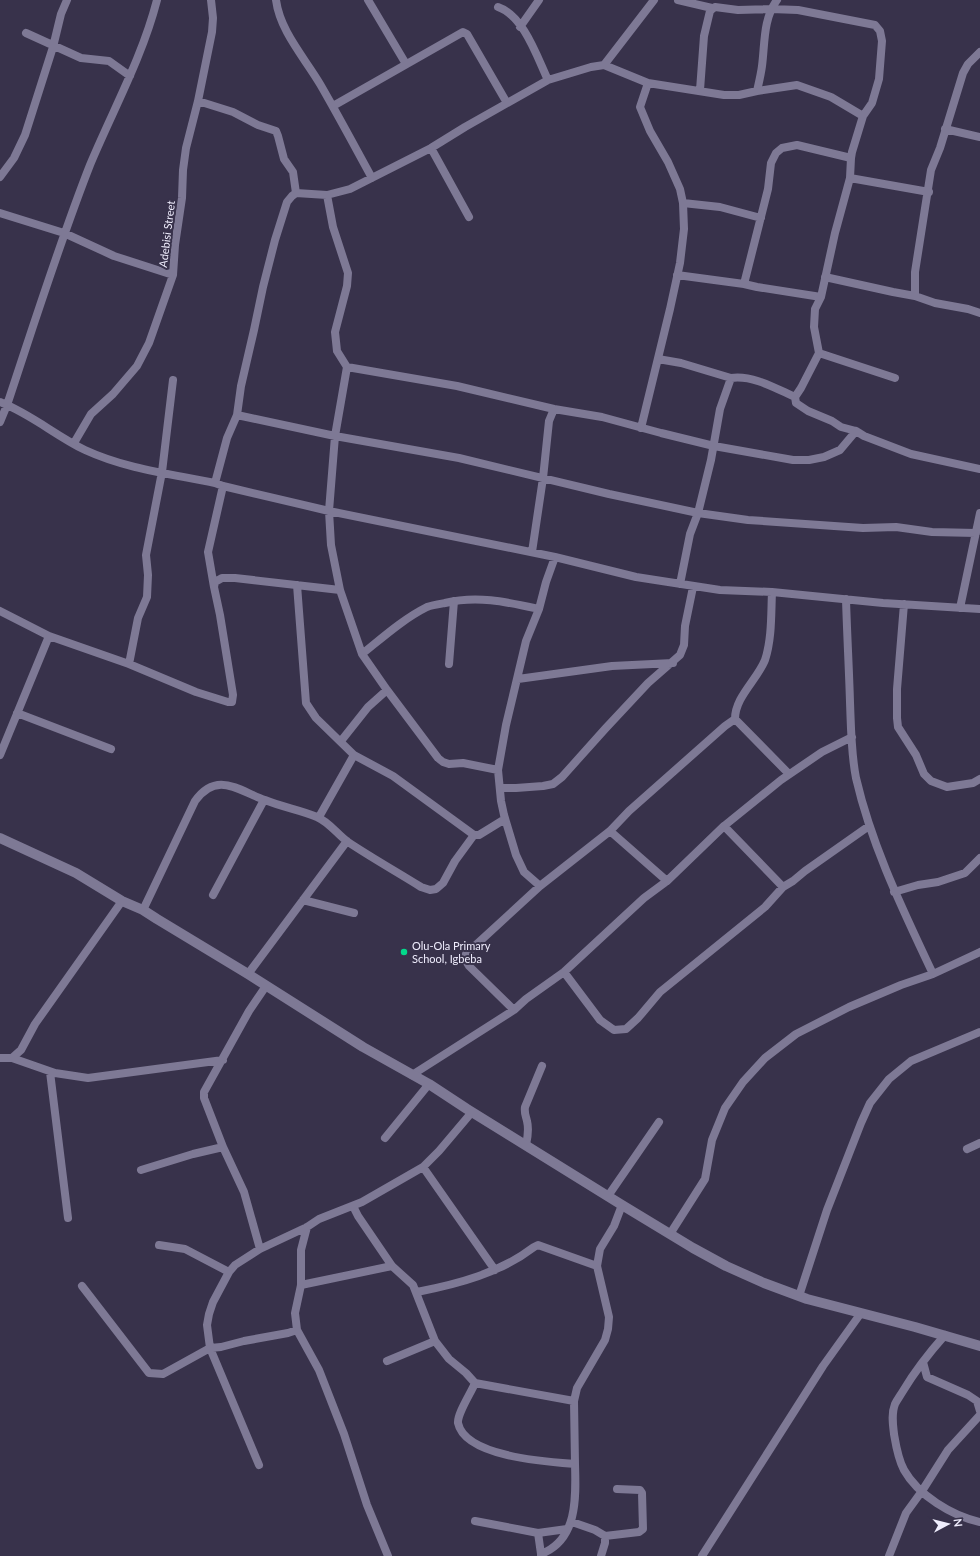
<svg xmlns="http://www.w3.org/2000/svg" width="980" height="1556" viewBox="0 0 980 1556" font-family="Lato,sans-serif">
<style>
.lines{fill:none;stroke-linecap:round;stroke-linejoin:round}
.minor{stroke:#7e7995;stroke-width:8}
.tertiary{stroke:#7e7995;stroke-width:10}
.poi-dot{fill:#03d98b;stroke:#38324b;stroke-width:1.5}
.labels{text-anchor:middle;stroke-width:4;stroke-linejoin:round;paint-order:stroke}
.street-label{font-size:11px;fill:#efedfd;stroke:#38324b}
.poi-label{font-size:11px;fill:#efedfd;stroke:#38324b;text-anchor:start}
</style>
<rect width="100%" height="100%" fill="#38324b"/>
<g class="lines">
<path class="minor" d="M276,0c4,31 28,57 44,84 18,31 35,63 52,94
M368,0l38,64
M678,0l34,8
M498,7c26,9 39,50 50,73
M520,27l19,-27
M26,33l55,25 28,3 21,15
M604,65l50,-65
M700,90l4,-54 6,-25 5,-4 23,3 33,-1 27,1 77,15 5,6 2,10 -3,38 -7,24 -9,13 -11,36 -1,6 -1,20 -15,55 -14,64 -6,12 -1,18 5,26 -18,35 -6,9
M757,91c2,-9 4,-17 5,-25 3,-23 1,-47 15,-66
M198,101l35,11 25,13 18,6 2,5 6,23 9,13 3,21
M333,106l130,-74 4,2 40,69
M945,129l35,8
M431,148l38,69
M0,177l14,-19 11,-23 28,-88 8,-33 6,-14
M850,178l79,14
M327,195l6,32 15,46 -1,13 -12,46 2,19 10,16 -12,69 -6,75 2,34 9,45 22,64 25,36 51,68 5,4 6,2 14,-1 35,7
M683,203l37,4 41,11
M0,213l64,20 50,23 59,19
M677,275l67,9 13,3 64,10
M825,277l68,15 22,4 20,7 33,6 12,4
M744,284l24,-95 3,-26 5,-10 6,-5 15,-3 54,13
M915,296v-24l16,-102 9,-22 23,-75 5,-9 12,-12
M819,353l76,25
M658,359l23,4 50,15c22,-3 44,10 64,19l1,6 12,8 24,10 9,6 15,4 8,5 47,18 69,15
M347,367l110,19 97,23 48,8 59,16 53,13 79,14h16l15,-3 16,-7 16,-19
M0,402c31,12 56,34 85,48 41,19 86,24 130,33l8,3 106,25 226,46 81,20 84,13 52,2 111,11 97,6
M237,415l98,21 124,22 150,36 89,19 50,7 115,8 33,-1 36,5 44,1
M0,422l7,-17c27,-81 52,-161 83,-240 23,-55 52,-107 67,-165
M641,428l29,-119 10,-46 4,-34 -1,-26 -3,-14 -12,-27 -18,-31 -10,-24 8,-24
M74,443l17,-29 22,-20 24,-28 12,-23 24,-68 2,-30 7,-47 1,-28 3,-22 12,-47 14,-69 1,-14 -2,-18
M215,483l12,-45 10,-23 4,-29 13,-56 9,-43 12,-47 12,-38 5,-6 4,-3 31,2 23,-6 81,-41 34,-21 83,-47 43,-13 13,-2 44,18 76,12h15l18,-4 40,-6 34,12 32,19
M532,552l11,-74 6,-57 5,-12
M680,584l10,-50 8,-21 13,-53 9,-51 11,-31
M297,585l9,118 10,15 38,37 39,21 81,59h5l26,-16
M214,587l-6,-35 15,-66
M772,592c-1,22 0,47 -7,68 -8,20 -30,37 -30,59l54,55
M846,599c1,35 3,69 4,103 1,25 1,51 6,76 16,69 47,132 77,196
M904,604l-7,85v29l1,9 18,28 8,19 7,7 16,6 26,-4 7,-4
M960,608l20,-95
M0,611l49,25 80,28 67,28 32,10h4l1,-7 -13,-80 -6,-28 1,-5 7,-4h13l105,12
M362,654c20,-16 41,-35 65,-47 5,-2 12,-3 18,-4 32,-8 62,-1 94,6
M129,664l9,-46 9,-21 1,-22 -2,-20 16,-83 11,-92
M449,664l5,-63
M518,679l94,-13 61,-3
M17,713l94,36
M341,741l27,-34 19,-17
M0,755l49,-119
M500,788h16l27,-2 10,-2 9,-7 43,-48 43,-46 32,-28 4,-10 1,-19 8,-39
M319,817l35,-62
M724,826l59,61
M610,831l57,50
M540,886l-16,-14 -8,-17 -12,-40 -3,-14 -3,-31 8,-45 20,-84 13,-32 7,-27 9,-25
M894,892l24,-7 20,-3 27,-9 15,-15
M213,895l51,-95
M303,900l51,13
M143,910l52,-109c22,-31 44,-10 70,-1 17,7 36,10 52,17 12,5 21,18 31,25 24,16 49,30 73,45l9,3 6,-1 7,-6 12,-22 19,-26
M564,972l36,48 14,10 12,-1 12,-11 22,-26 105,-85 18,-20 10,-6 12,-10 64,-45
M248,974l99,-133
M514,1010l-45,-44 -5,-8 2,-4 74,-68 70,-55 19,-20 96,-85 10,-7
M0,1058h12l9,-8 14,-26 87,-123
M12,1058l43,15 33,5 135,-18
M50,1072l18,146
M412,1075l102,-65 12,-11 38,-27 80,-74 23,-17 57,-55 57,-46 41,-28 30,-15
M385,1138l44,-54
M526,1145c2,-9 3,-16 1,-24 -1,-5 -3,-8 -2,-14l17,-41
M967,1149l13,-6
M423,1167l72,103
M141,1170l52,-16 30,-7
M608,1196l51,-74
M353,1206l5,10 34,50 21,19 22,56 14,18 17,14 9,10 99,18
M307,1227l-6,23v35l-6,28 2,17 22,40 25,64 23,71 21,51
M670,1234l35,-55 7,-39 13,-32 18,-26 22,-24 31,-24 53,-27 52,-22 32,-11 47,-22
M159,1245l26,4 44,23
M260,1249l-16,-57 -21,-45 -19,-49v-6l45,-81 17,-25
M301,1285l91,-19
M82,1286l67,87 14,1 47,-26 11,-1 23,-6 44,-8 9,-3
M417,1292c41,-8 83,-19 117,-45l4,-2 59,21
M799,1296l28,-86 34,-87 9,-20 19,-24 22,-18 69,-29
M945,1335c-16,18 -30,36 -42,56 -3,5 -6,9 -8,13 -4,10 -2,21 -1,30 2,12 4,25 10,36 14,25 48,46 76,52
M387,1361l48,-20
M923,1362l4,15 41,18 9,6 3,10
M475,1383c-4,10 -18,31 -17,40 7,34 90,39 117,41 1,33 3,76 -34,90v2
M575,1464l-1,-63 3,-13 28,-48 3,-11 1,-12 -12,-51 3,-17 14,-23 8,-21
M259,1465l-49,-117 -3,-23 2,-11 4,-12 16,-30 6,-7 25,-16 47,-22 12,-8 43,-17 61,-35 16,-16 33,-39
M475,1521l63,12 3,21
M572,1522l23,8 10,6v7l-4,13
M538,1533l29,-4
M605,1536l34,-4 4,-3 -1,-36 -2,-3 -23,-1
M702,1556l121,-190 38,-53
M889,1556l17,-43 16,-22 26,-41 32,-35"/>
<path class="tertiary" d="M0,838l76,35 46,28 21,9 14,9 91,55 115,73 66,37 38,25 155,96 71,43 33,18 38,17 43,16 108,28 65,19"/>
</g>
<circle class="poi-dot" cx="404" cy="952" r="4"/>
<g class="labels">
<g class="street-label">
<text transform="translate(167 234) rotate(-83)" y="4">Adebisi Street</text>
</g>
<g class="poi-label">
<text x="412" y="950">Olu-Ola Primary<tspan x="412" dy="13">School, Igbeba</tspan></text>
</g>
</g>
<g transform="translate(948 1524) rotate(83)" stroke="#38324b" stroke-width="3" paint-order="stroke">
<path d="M0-3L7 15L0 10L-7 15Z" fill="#efedfd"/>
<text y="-6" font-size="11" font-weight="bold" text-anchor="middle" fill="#efedfd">N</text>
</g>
</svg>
